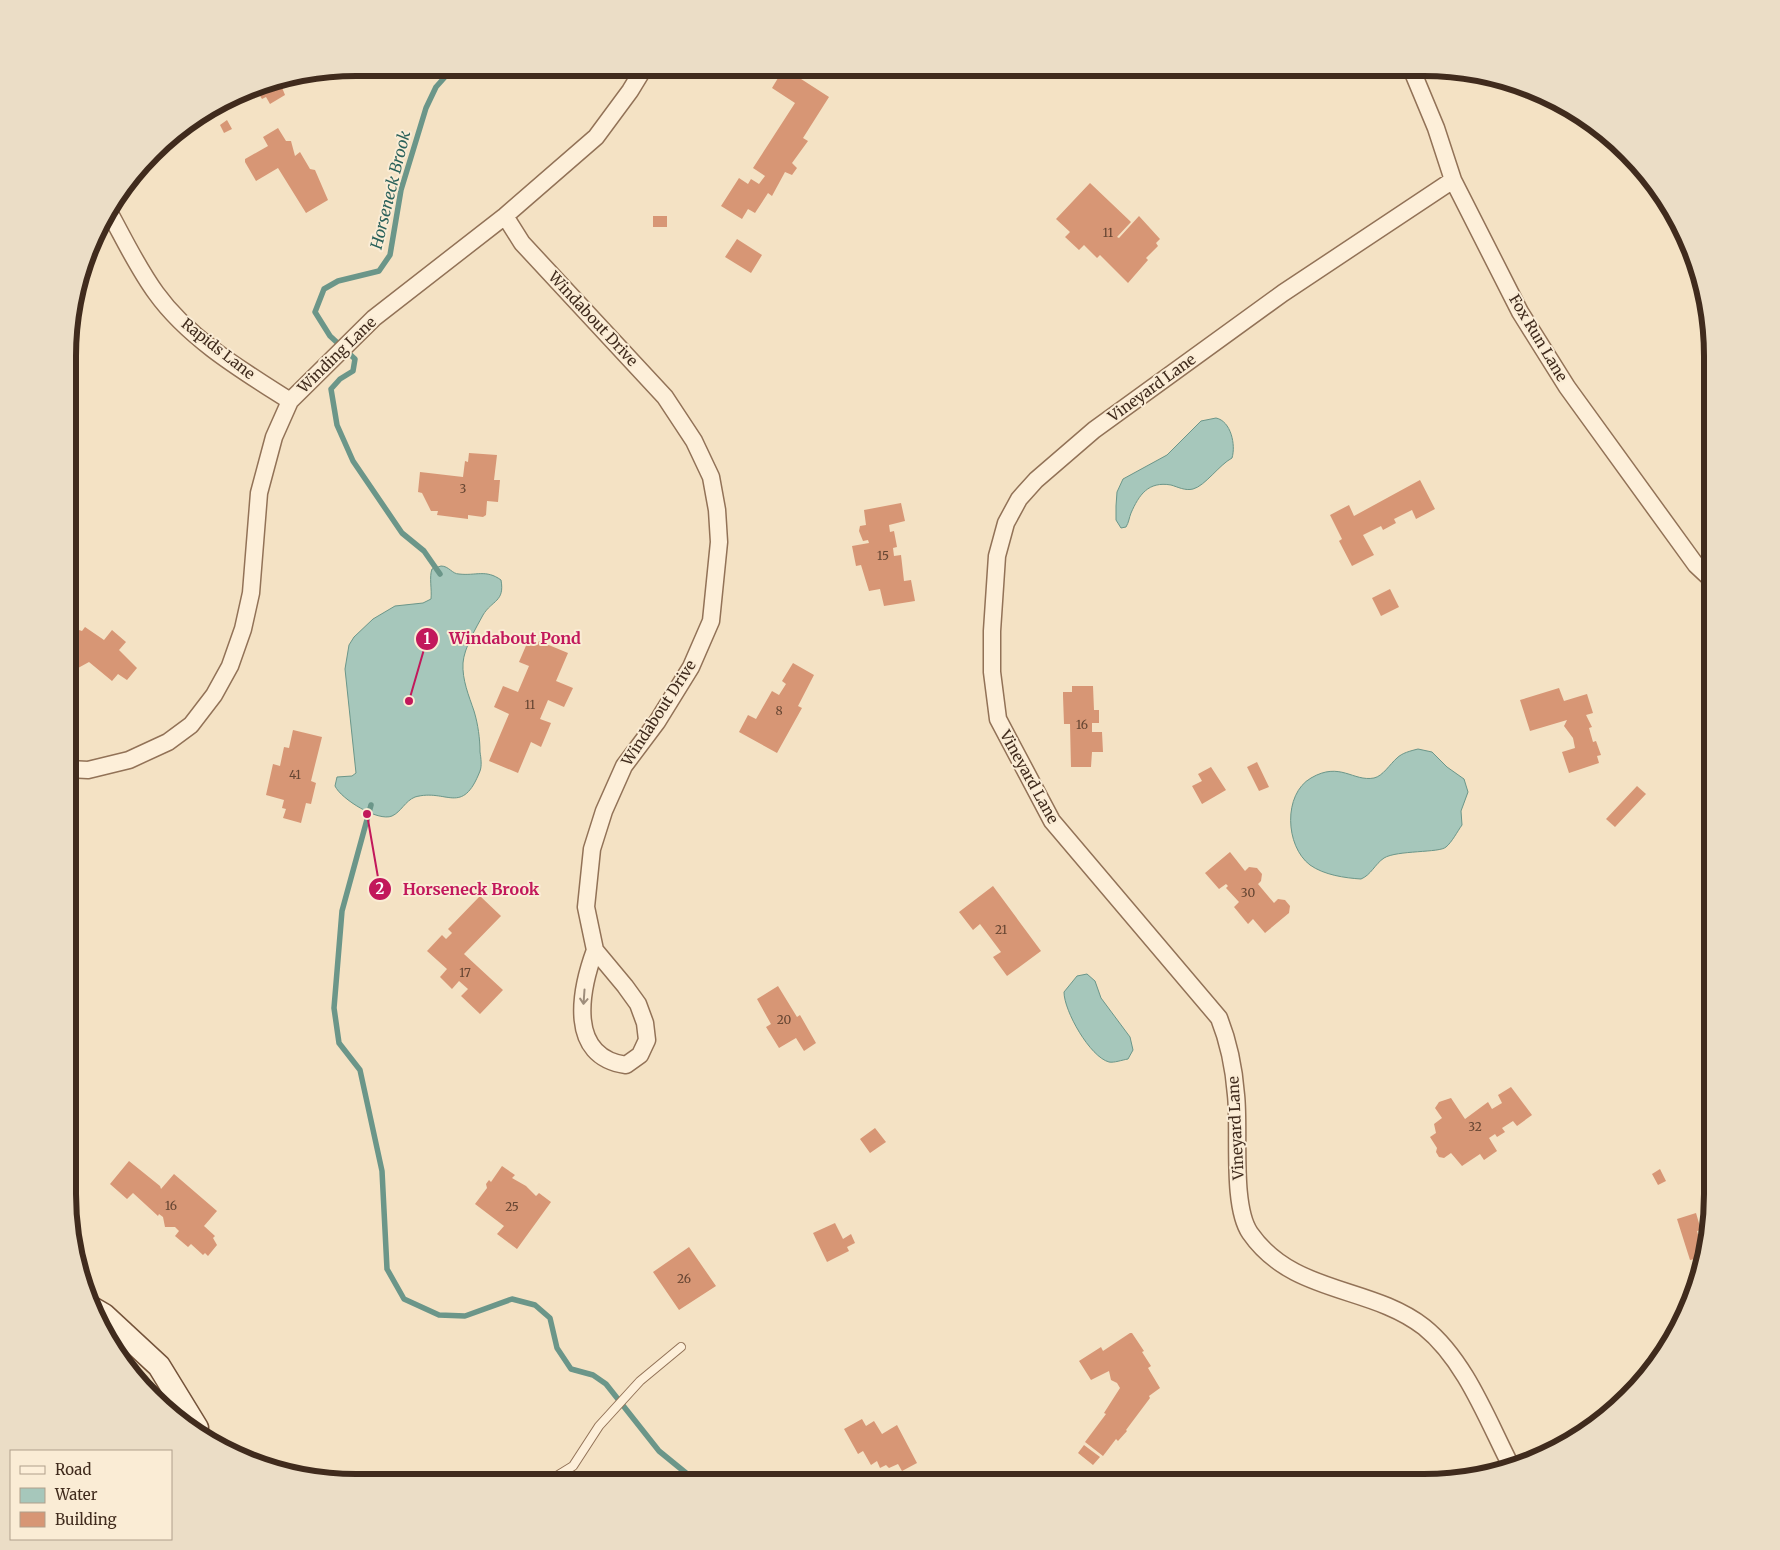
<svg xmlns="http://www.w3.org/2000/svg" width="1780" height="1550" viewBox="0 0 1780 1550" font-family="Merriweather,serif">
<style>
.water{fill:#a6c7bb;stroke:#6b9689}
.lines{fill:none;stroke-linecap:round;stroke-linejoin:round}
.stream{stroke:#6b9689;stroke-width:5.5}
.building{fill:#d79675}
.lane-casing{stroke:#927257;stroke-width:10}
.street-casing{stroke:#927257;stroke-width:19}
.secondary-casing{stroke:#74533a;stroke-width:25}
.lane{stroke:#fdefd9;stroke-width:8}
.street{stroke:#fdefd9;stroke-width:16}
.secondary{stroke:#fdefd9;stroke-width:22}
.oneway{stroke:#9e8d7b}
.labels{text-anchor:middle;stroke-width:4;stroke-linejoin:round;paint-order:stroke}
.number-label{font-size:12px;fill:#664633}
.street-label{font-size:15px;fill:#402b1d;stroke:#faecd5}
.water-label{font-size:16px;font-style:italic;fill:#2a615a;stroke:#faecd5}
.rim{fill:none;stroke:#402b1d;stroke-width:6}
.leader{fill:none;stroke:#c2185b;stroke-width:2}
.callout-dot{fill:#c2185b;stroke:#faecd5;stroke-width:2}
.mark-label{font-size:15px;text-anchor:middle;font-weight:bold;fill:#fff}
.callout-label{font-size:16px;text-anchor:middle;font-weight:bold;fill:#c2185b;stroke:#faecd5;stroke-width:4;stroke-linejoin:round;paint-order:stroke}
</style>
<rect width="100%" height="100%" fill="#f4e2c4"/>
<path class="water" d="M1216,418c15,3 20,27 16,40 -13,7 -27,28 -39,31 -8,2 -15,-2 -22,-4 -23,-4 -32,10 -40,28 -2,5 -2,9 -5,14l-5,1 -5,-8v-14l1,-14 6,-13 44,-24 34,-34z
M441,566c8,0 11,8 18,8 17,2 27,-5 42,6 4,22 -9,20 -18,35 -7,13 -19,33 -20,48 -1,17 6,33 11,48 4,13 6,28 6,41 1,6 2,14 0,19 -18,46 -33,17 -65,26 -10,4 -14,15 -23,19 -14,6 -51,-17 -57,-30l2,-9 15,-1 4,-3 -11,-104 4,-24 5,-8 19,-18 22,-13 28,-3 8,-4c1,-10 -2,-22 1,-30z
M1418,749l14,3 15,15 17,12 4,13 -7,19 1,14c-5,7 -10,17 -16,22 -6,6 -49,3 -62,11 -9,6 -13,17 -23,21 -16,-1 -37,-4 -51,-14 -25,-19 -27,-71 1,-87 29,-17 42,4 63,0 9,-2 16,-14 23,-20 5,-5 13,-7 21,-9z
M1087,974l8,7 6,17 29,39 3,13 -5,9c-6,1 -14,4 -19,3 -19,-5 -45,-51 -45,-70l13,-16z"/>
<g class="lines">
<path class="stream" d="M440,574l-16,-23 -22,-18 -49,-72 -16,-36 -6,-36 9,-10 13,-8 2,-12 -25,-23 -15,-24 9,-23 14,-8 41,-10 11,-16 11,-65 25,-82 10,-21 17,-19
M371,805l-29,106 -8,97 5,35 21,27 22,101 5,98 17,30 35,16 26,1 47,-17 23,6 15,13 7,30 14,21 22,6 13,9 53,67 38,31"/>
</g>
<path class="building" d="M407,68h14l-12,4z
M784,68l45,29 -26,41 5,3 -16,22 5,5 -5,7 -7,-3 -13,24 -4,-3 -13,20 -7,-4 -6,10 -21,-13 18,-28 9,6 3,-5 8,5 6,-8 -12,-8 42,-65 -23,-15z
M279,80l6,15 -15,9 -4,-7 -4,2 -7,-11 8,-5z
M227,120l5,9 -8,4 -4,-8z
M278,128l8,13h5l4,15 5,-4 10,17 5,1 13,30 -22,13 -28,-45 -22,13 -11,-19v-3l23,-13 -5,-9z
M1090,183l41,39 -14,15 2,1 20,-22 21,23 -4,4 2,3 -12,12 2,2 -20,23 -28,-28 -3,3 -13,-13 -5,5 -14,-13 5,-5 -14,-13z
M653,216h14v11h-14z
M737,239l25,16 -11,18 -26,-16z
M469,453l28,2 -3,25h6l-2,22 -11,-1 -1,14 -3,2 -15,-2v4l-31,-4 1,-4h-7l-9,-18 -4,-1 2,-20 43,5 2,-16 3,1z
M1420,480l15,29 -19,10 -4,-9 -18,9 2,4 -13,7 -2,-4 -18,9 11,20 -22,11 -13,-25 3,-2 -12,-24 19,-10 5,11z
M901,503l4,18 -16,4 1,7 4,-1 3,16 -4,1 1,8 7,-1 3,26 7,-1 4,21 -31,5 -4,-17 -11,2 -8,-26 -5,1 -4,-20 17,-3 -1,-3 -5,1 -4,-10 1,-5 6,-1 -2,-15z
M1390,589l9,18 -18,9 -9,-18z
M85,627l19,13 8,-10 14,12 -7,8 18,18 -10,12 -9,-6 -6,7 -23,-19 -20,11v-22l6,-4 -6,-5 10,-12 3,1z
M528,641l9,4 2,-4 29,12 -12,28 17,7 -9,19 -16,-7 -8,19 11,4 -10,24 -10,-5 -13,31 -29,-12 20,-47 -15,-7 9,-21 15,6 11,-26 -10,-4z
M793,663l21,12 -16,31 4,2 -25,45 -38,-21 9,-17 8,4 16,-28 7,4 7,-11 -4,-3z
M1072,686h21l1,24h5v13h-7v9h10l1,20h-11l-1,15h-20l-1,-43h-6l-1,-28v-4h9z
M1559,688l5,13 23,-7 6,19 -7,2 6,12 -3,1 4,14 3,-1 5,14 -4,1 2,7 -30,10 -7,-21 13,-4 -2,-10 -9,-12 3,-6 -37,11 -10,-31z
M293,730l29,7 -11,44 5,2 -5,21 -5,-1 -5,20 -18,-5 3,-9 -4,-1 2,-8 -18,-5 7,-31 7,2 4,-19 5,1z
M1257,762l12,25 -10,4 -12,-24z
M1211,767l15,23 -24,14 -10,-18 10,-5 -4,-7z
M1637,786l9,8 -31,33 -9,-8z
M1230,852l15,19 4,-4 8,1 5,6 -1,7 -3,3 16,19 4,-4 7,1 5,6 -1,7 -24,20 -12,-14 -5,5 -14,-17 5,-5 -13,-14 2,-2 -2,-2 -7,5 -14,-16z
M993,886l48,65 -34,25 -14,-19 8,-5 -21,-28 -7,6 -14,-18z
M480,896l21,20 -37,38 39,36 -23,24 -19,-18 7,-7 -9,-8 -7,8 -12,-12 7,-8 -20,-18 15,-16 4,4 6,-6 -4,-4z
M778,986l19,31 3,-2 16,28 -12,8 -8,-13 -17,10 -13,-21 5,-3 -14,-25z
M1511,1087l21,28 -15,11 -4,-5 -11,7 3,4 -8,5 -2,-3 -6,4 8,13 -13,9 -4,-6 -18,12 -11,-13 -7,5 -5,-1 -3,-5 1,-4 -7,-11 6,-4 -2,-9 8,-6 -7,-10 4,-6 12,-4 14,21 23,-17 4,7 10,-6 -4,-8z
M875,1128l11,14 -16,11 -10,-14z
M129,1161l31,25 1,3 13,-15 43,37 -13,15 11,10 -2,2 4,7 -9,11 -3,-3 -2,2 -12,-11 -3,3 -13,-11 4,-5 -4,-4h-10l-2,-10 -4,-3 -1,2 -25,-23 -6,6 -17,-15z
M502,1166l13,9 -3,3 14,8 10,10 3,-3 12,9 -34,47 -20,-15 7,-8 -29,-22 12,-16 -1,-4 3,-4 2,2z
M1660,1169l6,12 -8,4 -6,-11z
M1696,1213l5,17 -4,1 5,17 -2,10 -10,2 -13,-41z
M835,1223l8,16 8,-5 4,9 -8,4 2,4 -22,11 -14,-29z
M689,1247l27,39 -37,24 -26,-38z
M1130,1333h2l12,18 -2,1 9,14 -3,2 12,20 -11,8 1,2 -24,32 1,1 -9,10 -2,-2 -13,17 -18,-14 21,-28 -2,-1 16,-25 -3,-5 -6,-3 -2,-9 -18,9 -12,-19 22,-14 2,4z
M862,1419l4,7 8,-5 8,13 15,-9 20,38 -15,8 -4,-7 -9,4 -3,-3 -6,3 -3,-7 -6,4 -8,-14 -5,3 -14,-25z
M1084,1445l16,12 -7,8 -15,-12z"/>
<g class="lines">
<defs>
<path id="lane" d="M547,1482l26,-16 26,-40 41,-45 41,-34"/>
<path id="street" d="M1411,68l25,60 17,52 67,132 47,75 129,178 16,15
M1453,180l-170,113 -189,137 -58,50 -17,19 -13,24 -9,33 -5,75v41l6,47 54,102 167,197c10,25 15,51 17,77 4,36 -5,110 14,138 43,62 120,52 174,94 41,33 63,92 86,137
M108,210c15,27 29,57 48,83 33,46 87,78 134,108
M505,216l17,27 143,154 29,44 17,36 6,33 2,32 -8,79 -20,46 -34,55 -33,44 -20,45 -12,38 -6,58 9,43 30,36 13,18 7,19 2,17 -7,15 -14,10c-59,-8 -46,-74 -31,-115
M69,769l19,1 41,-10 39,-18 23,-17 23,-30 16,-29 13,-37 8,-36 8,-100 15,-56 16,-36 84,-83 131,-102 91,-79 34,-46 14,-23"/>
<path id="secondary" d="M92,1308l12,7 55,51 38,62"/>
</defs>
<use href="#lane" class="lane-casing"/>
<use href="#street" class="street-casing"/>
<use href="#secondary" class="secondary-casing"/>
<use href="#lane" class="lane"/>
<use href="#street" class="street"/>
<use href="#secondary" class="secondary"/>
</g>
<defs><path id="oneway-shaft" d="M-6 0H5M1.5-3L5.5 0L1.5 3" fill="none" stroke-width="1.6" stroke-linecap="round" stroke-linejoin="round" transform="scale(1.25)"/></defs>
<use class="oneway" href="#oneway-shaft" transform="translate(584 997) rotate(94)"/>
<g class="labels">
<g class="number-label">
<text x="1108" y="237">11</text>
<text x="463" y="493">3</text>
<text x="883" y="560">15</text>
<text x="530" y="709">11</text>
<text x="779" y="715">8</text>
<text x="1082" y="729">16</text>
<text x="295" y="779">41</text>
<text x="1248" y="897">30</text>
<text x="1001" y="934">21</text>
<text x="465" y="977">17</text>
<text x="784" y="1024">20</text>
<text x="1475" y="1131">32</text>
<text x="171" y="1210">16</text>
<text x="512" y="1211">25</text>
<text x="684" y="1283">26</text>
</g>
<g class="street-label">
<text transform="translate(593 319) rotate(47)" y="5">Windabout Drive</text>
<text transform="translate(1538 338) rotate(59)" y="5">Fox Run Lane</text>
<text transform="translate(218 349) rotate(38)" y="5">Rapids Lane</text>
<text transform="translate(337 355) rotate(-44)" y="5">Winding Lane</text>
<text transform="translate(1152 388) rotate(-36)" y="5">Vineyard Lane</text>
<text transform="translate(659 713) rotate(-57)" y="5">Windabout Drive</text>
<text transform="translate(1029 777) rotate(61)" y="5">Vineyard Lane</text>
<text transform="translate(1236 1128) rotate(-93)" y="5">Vineyard Lane</text>
</g>
<g class="water-label">
<text transform="translate(390 190) rotate(-76)" y="6">Horseneck Brook</text>
</g>
</g>
<path d="M0 0H1780V1550H0ZM356 76H1424A280 280 0 0 1 1704 356V1194A280 280 0 0 1 1424 1474H356A280 280 0 0 1 76 1194V356A280 280 0 0 1 356 76Z" fill="#ebddc6" fill-rule="evenodd"/>
<path class="rim" d="M356 76H1424A280 280 0 0 1 1704 356V1194A280 280 0 0 1 1424 1474H356A280 280 0 0 1 76 1194V356A280 280 0 0 1 356 76Z"/>
<path class="leader" d="M409 701L427 639M367 814L380 889"/>
<g class="callout-dot">
<circle cx="409" cy="701" r="5"/>
<circle cx="367" cy="814" r="5"/>
<circle cx="427" cy="639" r="12"/>
<circle cx="380" cy="889" r="12"/>
</g>
<g class="mark-label">
<text x="427" y="644">1</text>
<text x="380" y="894">2</text>
</g>
<g class="callout-label">
<text x="515" y="644">Windabout Pond</text>
<text x="471" y="895">Horseneck Brook</text>
</g>
<rect x="10" y="1450" width="162" height="90" fill="#faecd5" stroke="#b09f8b"/>
<rect x="20" y="1466" width="25" height="8" fill="#fdefd9" stroke="#b09f8b"/>
<text x="55" y="1475" font-size="15" fill="#402b1d">Road</text>
<rect x="20" y="1488" width="25" height="15" fill="#a6c7bb" stroke="#b09f8b"/>
<text x="55" y="1500" font-size="15" fill="#402b1d">Water</text>
<rect x="20" y="1512" width="25" height="15" fill="#d79675" stroke="#b09f8b"/>
<text x="55" y="1525" font-size="15" fill="#402b1d">Building</text>
</svg>
